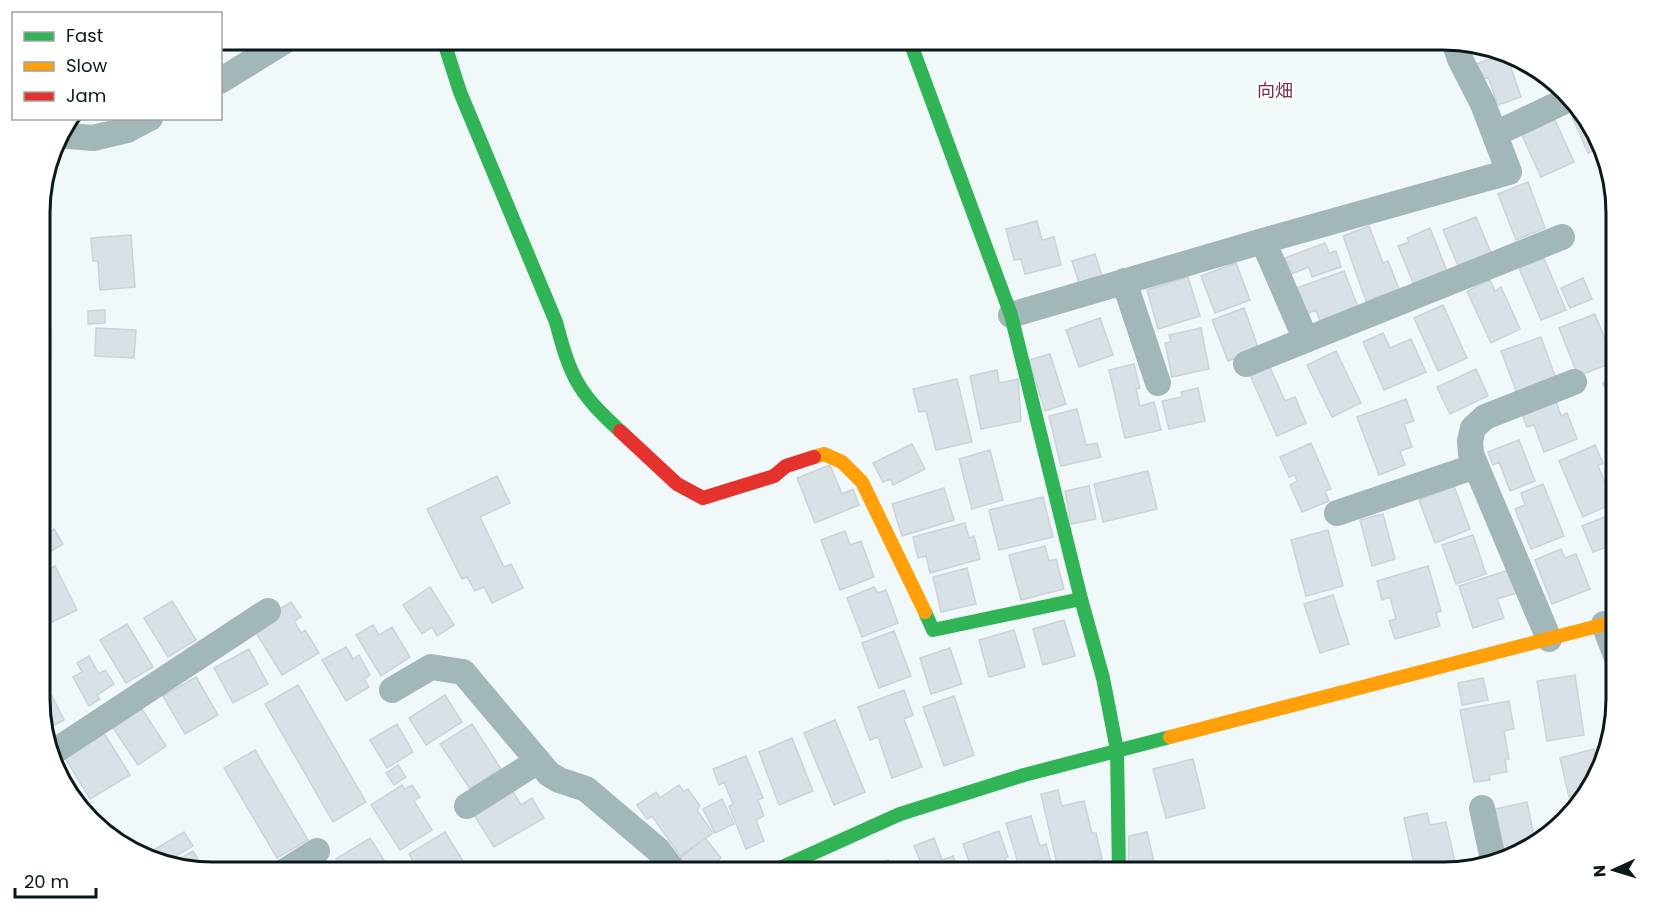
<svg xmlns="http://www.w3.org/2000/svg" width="1656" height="912" viewBox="0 0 1656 912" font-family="Poppins,'Noto Sans JP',sans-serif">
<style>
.building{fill:#d8e1e6;stroke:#cbd3d8;stroke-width:1.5}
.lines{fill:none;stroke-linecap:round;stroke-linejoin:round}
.street{stroke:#a2b7b7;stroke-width:26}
.fast{stroke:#30b455;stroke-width:14}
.slow{stroke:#ff9f0a;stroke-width:14}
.jam{stroke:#e5322d;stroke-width:14}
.labels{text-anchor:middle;stroke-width:4.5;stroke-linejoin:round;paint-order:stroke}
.neighbourhood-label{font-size:18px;fill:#712e4a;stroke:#fff}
.rim{fill:none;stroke:#0b181c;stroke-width:3}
</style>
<rect width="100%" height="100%" fill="#f0f8fa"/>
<path class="building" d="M1502,55l5,1 14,41 -23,8 -10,-28 -6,3 -6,-16z
M1581,109l7,7 11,32 -11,5 -17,-39z
M1554,118l20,44 -33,15 -20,-44z
M1528,182l17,46 -29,12 -18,-46z
M1476,217l16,38 -33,13 -16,-38z
M1037,221l5,19 12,-3 7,28 -36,9 -4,-15 -7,1 -8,-31z
M1369,226l14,37 5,-2 11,28 -33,12 -23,-65z
M1430,228l17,43 -33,14 -16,-39 11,-4 -2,-4z
M131,235l4,52 -35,3 -2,-29h-5l-2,-23z
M1325,243l4,10 7,-2 5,16 -29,10 -3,-10 -18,7 -6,-16z
M1095,254l7,22 -23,7 -7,-22z
M1544,258l22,52 -25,10 -22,-52z
M1236,263l14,37 -35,13 -14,-37z
M1344,271l14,36 -38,14 -4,-11 -10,4 -9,-26z
M1188,277l12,39 -42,13 -11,-39z
M1583,278l9,21 -22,9 -9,-20z
M1490,280l5,11 6,-4 19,42 -29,14 -24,-52z
M1443,305l24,53 -29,13 -24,-53z
M1244,308l15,42 -31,11 -16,-41z
M105,310v13l-17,1v-13z
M1595,314l19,48 -36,14 -19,-48z
M1100,318l13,37 -34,12 -13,-37z
M96,328l40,2 -2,28 -39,-2z
M1201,328l8,41 -37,8 -7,-34 6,-1 -2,-7z
M40,330h11v28h-10l-1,22z
M1383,333l7,15 21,-9 15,33 -42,18 -21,-48z
M1541,337l15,42 -39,14 -16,-42z
M1336,351l25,52 -29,14 -25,-52z
M1050,354l16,50 -21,7 -16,-51z
M1134,364l6,24 -4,1 4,17 14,-4 7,28 -36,8 -16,-68z
M1269,365l16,36 10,-4 11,26 -29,13 -28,-63z
M1476,369l12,27 -38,18 -13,-27z
M997,370l2,13 19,-4 3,42 -40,8 -11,-53z
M1617,378v28l-4,2 -10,-25z
M957,379l15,63 -36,8 -10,-39 -7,1 -6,-23z
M1198,388l7,33 -36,8 -7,-28 20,-4 -1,-5z
M1406,399l8,22 -10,3 8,23 -12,4 5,14 -26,10 -22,-58z
M1556,401l5,15 6,-3 10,26 -33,13 -10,-27 -7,2 -5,-13z
M1077,409l9,36 11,-2 4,14 -40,9 -12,-50z
M1519,440l16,41 -25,10 -11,-29 -6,3 -5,-13z
M1311,443l20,46 -6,2 4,10 -27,11 -12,-27 7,-4 -2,-6 -6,2 -9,-20z
M912,444l13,25 -32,16 -3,-6 -7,3 -10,-19z
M1595,445l8,18 -5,3 16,37 -31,14 -24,-56z
M990,450l13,50 -31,9 -13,-50z
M830,465l12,29 11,-5 6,16 -44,18 -18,-45z
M1148,471l9,38 -54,13 -9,-38z
M497,476l13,27 -30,14 24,50 7,-3 12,24 -31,15 -8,-16 -9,4 -8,-14 -5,2 -35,-70z
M1543,484l21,52 -33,13 -16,-40 10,-4 -4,-12z
M1089,486l7,33 -25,5 -6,-33z
M1454,486l16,43 -35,14 -16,-43z
M944,488l10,32 -52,16 -10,-32z
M1043,497l10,40 -54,13 -10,-40z
M1617,512v31l-24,9 -11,-26z
M1383,514l12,45 -23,7 -12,-46z
M965,523l4,15 5,-2 6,23 -50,14 -4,-17 -8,2 -5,-21z
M54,529l9,15 -20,12 -3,-4v-14z
M1328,530l15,56 -37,10 -15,-56z
M845,531l5,14 11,-4 13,36 -34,13 -19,-50z
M1473,535l13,39 -30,10 -14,-39z
M1045,546l4,15 7,-2 8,30 -43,11 -12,-45z
M1561,549l4,9 11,-4 14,35 -38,15 -17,-44z
M55,566l22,44 -33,16 -4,-8v-45z
M1428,566l13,45 -5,2 4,13 -45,13 -6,-18 7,-2 -6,-22 -8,3 -5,-19z
M967,568l9,36 -35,8 -8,-35z
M1509,570l8,23 -20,6 7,19 -31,10 -14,-42z
M430,587l24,38 -17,11 -5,-9 -10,7 -19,-29z
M874,587l4,6 8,-3 12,33 -36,14 -15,-39z
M1333,595l16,49 -29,9 -16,-49z
M172,601l24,39 -28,17 -24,-39z
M291,602l10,15 -7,4 7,12 4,-3 14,23 -37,22 -30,-49z
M1064,620l11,36 -32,9 -10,-36z
M127,624l26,43 -27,16 -26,-43z
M373,625l6,10 13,-8 18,30 -29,19 -25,-41z
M1014,630l11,37 -36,10 -10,-37z
M894,631l17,45 -32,12 -17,-45z
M346,647l7,12 6,-4 11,20 -6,4 5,8 -23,14 -24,-41z
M950,648l12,36 -31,10 -11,-36z
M249,649l19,35 -35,19 -19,-35z
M89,656l10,18 6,-4 9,14 -17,11 3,4 -11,7 -16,-29 9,-5 -5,-9z
M1575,675l9,60 -37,6 -10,-60z
M196,677l22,38 -33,19 -22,-38z
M1483,678l5,22 -26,5 -4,-22z
M298,685l68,117 -33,20 -68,-118z
M904,690l9,25 -9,4 18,48 -30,11 -14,-41 -8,3 -12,-33z
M445,695l17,27 -36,23 -17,-27z
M52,696l12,24 -20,11 -4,-9v-20z
M954,696l20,59 -30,11 -21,-59z
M1509,701l5,28 -10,2 5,28h-4l2,13 -18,3 1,5 -16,2 -14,-72z
M142,709l24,37 -28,19 -25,-37z
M835,720l30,72 -31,13 -30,-72z
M397,724l16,28 -26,16 -17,-28z
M472,724l29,45 -31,20 -30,-45z
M104,733l26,42 -40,24 -25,-41z
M792,738l21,53 -34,14 -20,-53z
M1594,749l5,20 -5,17 -6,6 -19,5 -9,-39z
M255,750l53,90 -31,18 -53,-90z
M746,756l17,42 -5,2 6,16 -8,4 8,21 -18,8 -17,-43 4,-2 -9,-22 -5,3 -6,-16z
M1193,759l12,49 -39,10 -13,-49z
M398,765l8,12 -12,8 -8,-12z
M402,785l3,4 7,-4 8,12 -6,4 18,29 -32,20 -29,-45z
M679,785l5,7 4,-3 12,17 -3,4 16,23 -33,23 -28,-40 -5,3 -10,-14 19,-13 4,6z
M512,790l9,15 11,-7 12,20 -50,29 -21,-34z
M1058,790l4,16 22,-5 8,32h4l6,26 -44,10 -17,-75z
M722,799l12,25 -19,9 -12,-24z
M1527,802l9,43 -31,11 -10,-47z
M1427,813l3,12 16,-3 11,50 -41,1 -12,-55z
M1031,816l9,30 6,-2 8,29h-33l-15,-50z
M999,831l9,26 -3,1 5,15h-37l-10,-29z
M184,832l9,14 -26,15 -22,-6z
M445,832l23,37 -7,4h-41l-11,-19z
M1147,832l8,34 -27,6 1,-36z
M370,838l22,35h-46l-10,-14z
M705,838l16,20 -19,15h-12l-10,-15z
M934,838l8,22 11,-4 6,17h-34l-11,-27z
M193,851l12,20 -32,-8z
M888,860l5,13h-40z"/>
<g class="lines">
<path class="street" d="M220,81l68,-42
M1495,134l74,-35
M57,135l36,3 34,-8 23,-12
M1263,241l43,99
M1124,281l34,102
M1011,315l252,-74 246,-69 -26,-68 -23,-45 -6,-17
M1246,364l316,-127
M1337,513l139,-47
M1604,624l13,34
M1549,639l-78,-185 -1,-13 3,-13 12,-11 89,-35
M392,690l39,-23 32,5 86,102 10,6 27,9 72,61 17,23
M52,753l216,-142
M467,806l71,-45
M1482,808l11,52
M282,873l35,-22"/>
<path class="fast" d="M443,39l17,53 96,230c5,19 12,46 23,63 10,17 26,32 41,46
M909,39l102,276 70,284 22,79 14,72 2,123
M925,612l8,18 148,-31
M769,873l131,-59 124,-39 146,-38"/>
<path class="slow" d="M814,457l10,-3 18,8 20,20 63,130
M1170,737l447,-116"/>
<path class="jam" d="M620,431l57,53 26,14 71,-22 12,-10 28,-9"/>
</g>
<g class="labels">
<g class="neighbourhood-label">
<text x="1275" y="97">向畑</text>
</g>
</g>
<path d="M0 0H1656V912H0ZM213 50H1443A163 163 0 0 1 1606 213V699A163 163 0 0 1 1443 862H213A163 163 0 0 1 50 699V213A163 163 0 0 1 213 50Z" fill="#fff" fill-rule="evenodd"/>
<path class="rim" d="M213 50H1443A163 163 0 0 1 1606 213V699A163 163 0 0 1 1443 862H213A163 163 0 0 1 50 699V213A163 163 0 0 1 213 50Z"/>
<rect x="12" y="12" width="210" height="108" fill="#ffffff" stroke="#9da3a4" stroke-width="1.5"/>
<rect x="24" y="32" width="30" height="9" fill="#30b455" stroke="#9da3a4" stroke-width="1.5"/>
<text x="66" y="42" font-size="18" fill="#0b181c">Fast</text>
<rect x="24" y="62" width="30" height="9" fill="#ff9f0a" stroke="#9da3a4" stroke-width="1.5"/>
<text x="66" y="72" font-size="18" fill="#0b181c">Slow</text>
<rect x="24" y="92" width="30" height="9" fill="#e5322d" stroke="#9da3a4" stroke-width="1.5"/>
<text x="66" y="102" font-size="18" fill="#0b181c">Jam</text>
<g transform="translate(1614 870) rotate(266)" stroke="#ffffff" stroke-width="4.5" paint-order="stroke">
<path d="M0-4.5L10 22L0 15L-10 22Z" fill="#0b181c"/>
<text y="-9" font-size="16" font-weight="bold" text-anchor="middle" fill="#0b181c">N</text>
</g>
<path d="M15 888v9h81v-9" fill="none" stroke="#0b181c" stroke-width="3"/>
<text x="24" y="888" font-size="18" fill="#0b181c" stroke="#ffffff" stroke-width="4.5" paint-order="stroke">20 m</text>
</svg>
